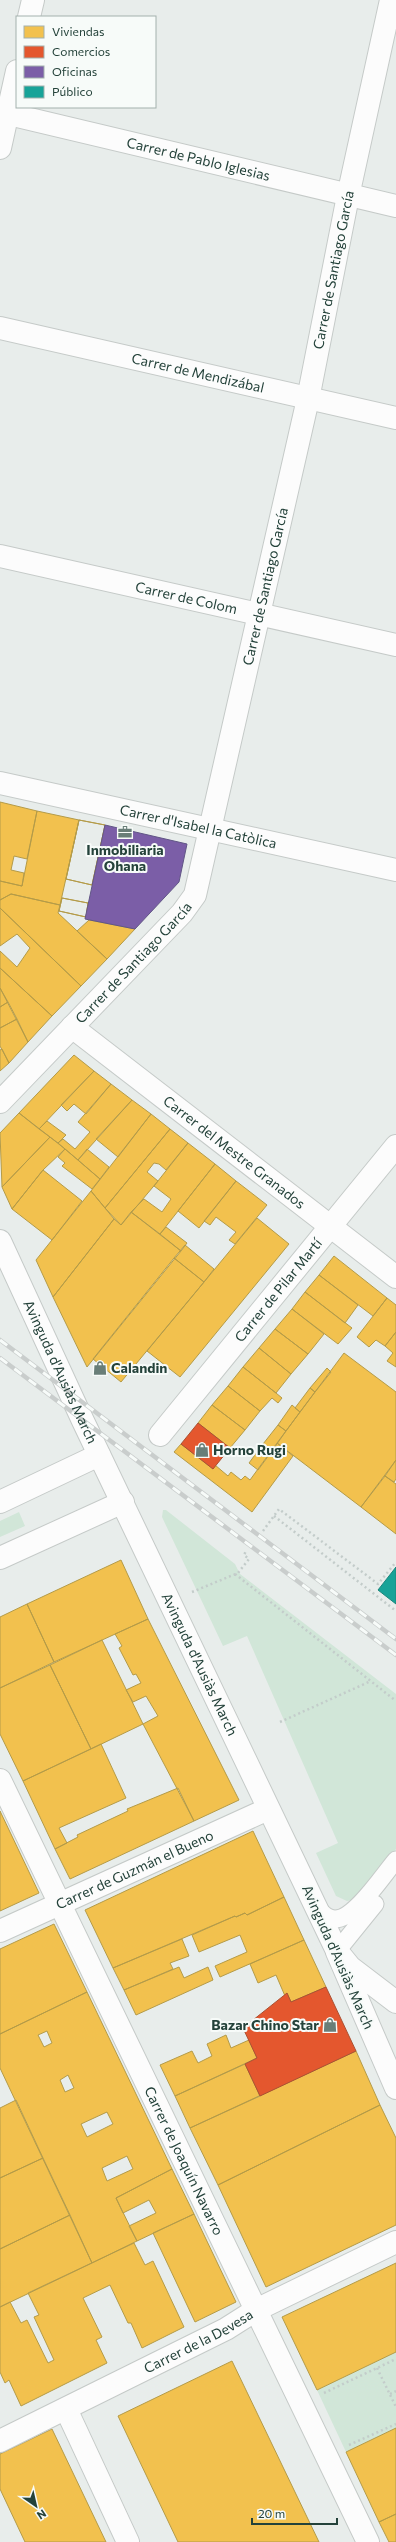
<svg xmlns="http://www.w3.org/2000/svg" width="396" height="2542" viewBox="0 0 396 2542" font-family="Commissioner,sans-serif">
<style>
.green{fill:#d1e6d8}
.homes{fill:#f2c14e;stroke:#b49b48;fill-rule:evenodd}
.shops{fill:#e4572e;stroke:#aa5132}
.offices{fill:#7b5ea7;stroke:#615686}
.public{fill:#17a398;stroke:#1b867c}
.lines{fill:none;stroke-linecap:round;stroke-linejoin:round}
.service-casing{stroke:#c5cac8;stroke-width:19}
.minor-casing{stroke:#c5cac8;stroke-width:24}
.tertiary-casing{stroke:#c5cac8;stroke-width:24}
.path{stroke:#c3ccca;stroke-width:2.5;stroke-dasharray:2 3;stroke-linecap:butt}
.service{stroke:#fcfcfc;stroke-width:17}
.minor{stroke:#fcfcfc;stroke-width:22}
.tertiary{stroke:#fcfcfc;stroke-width:22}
.rail-casing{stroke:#c9cdcc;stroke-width:4.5}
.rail{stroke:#f7fbf9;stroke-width:3;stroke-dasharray:9;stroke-linecap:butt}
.labels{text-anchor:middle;stroke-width:4;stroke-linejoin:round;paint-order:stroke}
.street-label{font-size:14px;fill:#24423a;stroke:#f7fbf9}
.poi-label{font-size:14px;font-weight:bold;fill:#24423a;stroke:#f7fbf9;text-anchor:start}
</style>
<rect width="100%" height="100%" fill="#e8edeb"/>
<path class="green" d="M163,1510h3l69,54 5,10 156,120v155l-39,50 -10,2 -11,-5 -20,-43 22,-10 -91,-207 -24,10 -61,-129z
M19,1512l6,14 -25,11v-16z
M396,2352v76l-50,24 -29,-62z"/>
<path class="homes" d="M0,802l37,9 -10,48 -13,-3 -3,14 13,3 -2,13 -22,-5z
M37,811l42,9 -19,85 -49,-11 -11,6v-19l22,5z
M79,820l26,5 -13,60 -26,-6z
M79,820l26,5 -13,60 -26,-6z
M11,894l49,11 -2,8 49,46 -26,27 -81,-78v-8z
M62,898l26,5 -2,14 -27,-6z
M62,898l26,5 -2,14 -27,-6z
M0,908l81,78 -29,30 -52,-48v-17l17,16 13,-19 -13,-14 -17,12z
M89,920l46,9 -28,30 -30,-28z
M0,968l52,48 -24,26 -28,-54z
M0,988l8,14 -8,5z
M8,1002l9,17 -17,9v-21z
M17,1019l11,23 -19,21 -9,-17v-18z
M2,1049l7,14 -9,8v-21z
M74,1055l20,16 -55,58 -20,-16z
M94,1071l17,13 -25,30 -12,-10 -7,7 -6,-6z
M111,1084l21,16 -54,60 -20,-17 5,-4 12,10 15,-17 -12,-10z
M132,1100l19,14 -33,43 -22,-18z
M19,1113l31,24 -48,50 -2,-54z
M151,1114l19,15 -65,79 -14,-17z
M47,1121l19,14 -8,8 -19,-14z
M170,1129l18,14 -22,27 -7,-6 -5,-1 -7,9 11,9 -37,44 -16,-17z
M50,1137l15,12 -22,21 -31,39 -10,-22z
M188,1143l27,21 -55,70 -29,-22 13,-13 18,13 9,-13 -17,-13z
M65,1149l35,30 -8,10 -30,-23 3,-3 -7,-6z
M87,1149l22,18 -9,12 -22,-19z
M215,1164l21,17 -37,47 -21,-17z
M43,1170l39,31 -30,39 -40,-31z
M236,1181l31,24 -32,39 -6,-4 7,-8 -20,-15 -6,8 -6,-4z
M91,1191l23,28 -61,78 -17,-37z
M131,1212l50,39 -94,116 -34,-70 61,-78 7,6z
M257,1218l32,26 -109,133 -33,-26z
M166,1227l21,16 -6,8 -21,-17z
M185,1245l29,24 -10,13 -30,-24z
M334,1256l53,42 -14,18 -54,-41z
M174,1258l30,24 -83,100 -28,-23z
M319,1275l39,30 -13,18 -40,-31z
M305,1292l47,36 -14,16 -46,-35z
M387,1298l9,7v27l-11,14 -9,-6 -7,7 -12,-10z
M292,1309l32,25 -16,20 -33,-25z
M275,1329l33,25 -17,20 -32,-26z
M396,1332v35l-9,-6 6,-8 -8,-7z
M259,1348l32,26 -15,19 -33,-26z
M344,1353l52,39v68l-35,47 -84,-64z
M243,1367l33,26 6,5 -4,5 -6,-5 -12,13 -32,-25z
M327,1368l4,4 -16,20 -5,-4z
M228,1386l32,25 -15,19 -33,-25z
M310,1388l5,4 -15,20 -5,-4z
M212,1405l33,25 -15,18 -32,-25z
M292,1405l8,7 -14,19 -8,-6z
M278,1425l8,6 -14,20 -9,-7z
M277,1443l16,13 -41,56 -78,-60 7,-8 32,25 2,-4 13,11 3,-4 10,8 4,-4 5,4z
M263,1444l9,7 -14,19 -9,-7z
M396,1460v19l-2,3 -9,-6z
M385,1476l11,8v50l-35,-27z
M121,1560l27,59 -94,43 -27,-58z
M27,1604l27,58 -54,26v-71z
M148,1619l91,181 -45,21 -51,-97 15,-8 -12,-20 -13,6 -7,-12 15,-7 -5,-9 -3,1 -14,-27 3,-2 -7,-12z
M102,1640l41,84 -52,25 -41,-84z
M50,1665l41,84 -68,32 -23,-47v-46z
M101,1744l25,54 -67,30 8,15 -12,6 -32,-68z
M178,1788l16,33 -124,58 -15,-30 23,-12 -1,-2 51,-24 -1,-2z
M0,1811l39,82 -39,18z
M253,1831l31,66 -37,18 -2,-2 -9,4 -1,-1 -122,52 -28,-58z
M284,1897l20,43 -84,37 -5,-11 32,-14 -7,-17 -41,17 -7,-17 43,-19 1,1 9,-4 2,2z
M54,1924l33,68 -87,42v-85z
M182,1939l7,17 -19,7 3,6 -49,21 -11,-22z
M304,1940l22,47 -35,15 -4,-9 -2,3 -9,-21 -18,8 -8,-19z
M179,1967l5,11 24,-11 5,13 -77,35 -12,-25z
M87,1992l85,177 -56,29 21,43 -45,22 -92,-195v-34zM47,2031l5,12 -8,4 -6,-12zM68,2075l6,13 -9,4 -5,-12zM107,2112l6,12 -26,13 -6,-13zM127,2156l6,13 -26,12 -5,-13z
M226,2035l5,13 18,-8 8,18 -82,38 -15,-31 32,-14 6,12 14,-7 -5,-12z
M356,2051l24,54 -162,80 -28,-57z
M245,2064l15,32 -70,32 -15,-32z
M16,2100l27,58 -43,20v-70z
M380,2105l16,33v87l-130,62 -48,-102z
M43,2158l27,57 -70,34v-71z
M172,2169l22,45 -57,27 -8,-15 27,-13 -7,-13 -26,13 -7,-15z
M194,2214l42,88 -41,20 -42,-89z
M70,2215l22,48 -92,44v-58z
M134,2243l11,22 8,-4 31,66 -42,21 -11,-25h-3l-18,-38 -27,13 19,39 -6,3 11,23 -86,43 -12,-26 -4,3 -5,-11v-65l10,-5 11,21 6,-3 21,43 6,-3 -20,-43 5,-2 -11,-22z
M396,2263v89l-79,38 -35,-73z
M232,2361l87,181h-141l-60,-126z
M396,2428v86l-17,8 -33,-70z
M52,2429l54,113h-81l-25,-53v-35z
M396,2514v28h-7l-10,-20z"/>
<path class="shops" d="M198,1423l32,25 -17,21 -32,-25z
M326,1987l30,64 -96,45 -15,-32 12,-6 -14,-30 44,-35 4,9z"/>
<path class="offices" d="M105,825l82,19 -8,38 -44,47 -50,-10z"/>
<path class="public" d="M396,1567v37l-18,-14z"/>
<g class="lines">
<defs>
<path id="service" d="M315,1906c6,6 11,13 20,13 20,0 48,-44 61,-59
M337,1951l38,-47"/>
<g id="minor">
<path d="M29,17l4,-17"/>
<path id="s1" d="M0,112l396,94"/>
<path d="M0,148l17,-77"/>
<path id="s2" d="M0,328l396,90"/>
<path id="s3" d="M0,556l396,89"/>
<path id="s4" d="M0,783l396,87"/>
<path id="s5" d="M72,1027l324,250"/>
<path id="s6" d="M0,1102l182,-189 13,-18 113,-496 40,-203 43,-196"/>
<path id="s7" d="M160,1435l236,-289"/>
<path d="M0,1502l99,-47"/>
<path d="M0,1558l123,-56"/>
<path id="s8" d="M0,1780l368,762"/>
<path id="s9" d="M0,1931l268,-122"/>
<path d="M337,1952l59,136"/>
<path d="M66,2409l62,133"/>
<path id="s10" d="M0,2441l226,-112 30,-19 140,-68"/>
</g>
<g id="tertiary">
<path id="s11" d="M0,1241l83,180 254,530 13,16 46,35"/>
</g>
</defs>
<use href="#service" class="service-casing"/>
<use href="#minor" class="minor-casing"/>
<use href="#tertiary" class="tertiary-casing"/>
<path class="path" d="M274,1516l122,95
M263,1531l16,-22 99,75 18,-22
M235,1574l161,127
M192,1592l46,-19 11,-14 -5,-4 2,-4
M280,1722l91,-41
M377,2368l19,39
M324,2393l72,-34
M390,2394l6,-3
M349,2445l47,-21"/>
<use href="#service" class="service"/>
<use href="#minor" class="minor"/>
<use href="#tertiary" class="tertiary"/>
<defs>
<path id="rail" d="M0,1340l396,299
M0,1358l396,297"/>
</defs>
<use href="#rail" class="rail-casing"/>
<use href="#rail" class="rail"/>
</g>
<defs>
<symbol id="office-bare" viewBox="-9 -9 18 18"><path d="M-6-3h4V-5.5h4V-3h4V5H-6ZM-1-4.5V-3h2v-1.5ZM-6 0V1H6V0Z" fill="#697e78" stroke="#f7fbf9" stroke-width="2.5" paint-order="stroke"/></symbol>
<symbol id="shop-bare" viewBox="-9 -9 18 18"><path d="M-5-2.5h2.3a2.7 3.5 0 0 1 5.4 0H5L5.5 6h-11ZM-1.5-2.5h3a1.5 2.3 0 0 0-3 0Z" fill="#697e78" stroke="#f7fbf9" stroke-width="2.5" paint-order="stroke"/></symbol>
</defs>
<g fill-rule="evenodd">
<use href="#office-bare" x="115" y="822" width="20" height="20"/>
<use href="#shop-bare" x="90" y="1358" width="20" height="20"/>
<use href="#shop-bare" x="192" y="1440" width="20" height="20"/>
<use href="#shop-bare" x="320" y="2015" width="20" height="20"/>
</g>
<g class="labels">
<g class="street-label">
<text dy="5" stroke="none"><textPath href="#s1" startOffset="204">Carrer de Pablo Iglesias</textPath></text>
<text dy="5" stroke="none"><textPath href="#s6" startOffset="925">Carrer de Santiago García</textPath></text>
<text dy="5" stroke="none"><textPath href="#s2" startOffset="203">Carrer de Mendizábal</textPath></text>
<text dy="5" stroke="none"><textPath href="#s6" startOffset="601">Carrer de Santiago García</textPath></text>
<text dy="5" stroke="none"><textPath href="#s3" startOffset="191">Carrer de Colom</textPath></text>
<text dy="5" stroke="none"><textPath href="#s4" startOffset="203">Carrer d'Isabel la Catòlica</textPath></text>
<text dy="5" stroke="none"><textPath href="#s6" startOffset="193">Carrer de Santiago García</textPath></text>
<text dy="5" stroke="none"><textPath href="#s5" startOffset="205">Carrer del Mestre Granados</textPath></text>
<text dy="5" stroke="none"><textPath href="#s7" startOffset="187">Carrer de Pilar Martí</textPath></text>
<text dy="5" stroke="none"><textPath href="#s11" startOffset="144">Avinguda d'Ausiàs March</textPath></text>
<text dy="5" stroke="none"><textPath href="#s11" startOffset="468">Avinguda d'Ausiàs March</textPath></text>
<text dy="5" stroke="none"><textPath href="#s9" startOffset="148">Carrer de Guzmán el Bueno</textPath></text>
<text transform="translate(338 1957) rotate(66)" y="5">Avinguda d'Ausiàs March</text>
<text dy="5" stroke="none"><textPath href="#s8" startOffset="423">Carrer de Joaquín Navarro</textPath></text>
<text dy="5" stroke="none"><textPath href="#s10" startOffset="222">Carrer de la Devesa</textPath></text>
</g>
<g class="poi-label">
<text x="125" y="855" text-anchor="middle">Inmobiliaria<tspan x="125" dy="16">Ohana</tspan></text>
<text x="111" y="1373">Calandin</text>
<text x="213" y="1455">Horno Rugi</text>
<text x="319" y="2030" text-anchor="end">Bazar Chino Star</text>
</g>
</g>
<rect x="16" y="16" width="140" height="92" fill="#f7fbf9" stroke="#a3b1ad"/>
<rect x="24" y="26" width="20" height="12" fill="#f2c14e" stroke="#a3b1ad"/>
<text x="52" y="36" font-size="12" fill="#24423a">Viviendas</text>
<rect x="24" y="46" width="20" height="12" fill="#e4572e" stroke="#a3b1ad"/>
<text x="52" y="56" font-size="12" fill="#24423a">Comercios</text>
<rect x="24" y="66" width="20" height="12" fill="#7b5ea7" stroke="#a3b1ad"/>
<text x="52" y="76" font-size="12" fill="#24423a">Oficinas</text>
<rect x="24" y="86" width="20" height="12" fill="#17a398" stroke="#a3b1ad"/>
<text x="52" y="96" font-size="12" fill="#24423a">Público</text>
<g transform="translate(36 2506) rotate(146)" stroke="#f7fbf9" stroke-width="3" paint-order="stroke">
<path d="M0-3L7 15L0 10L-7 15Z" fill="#24423a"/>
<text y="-6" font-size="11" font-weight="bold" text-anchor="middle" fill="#24423a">N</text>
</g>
<path d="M252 2518v6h85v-6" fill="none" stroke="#24423a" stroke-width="2"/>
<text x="258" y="2518" font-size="12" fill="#24423a" stroke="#f7fbf9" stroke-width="3" paint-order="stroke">20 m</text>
</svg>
